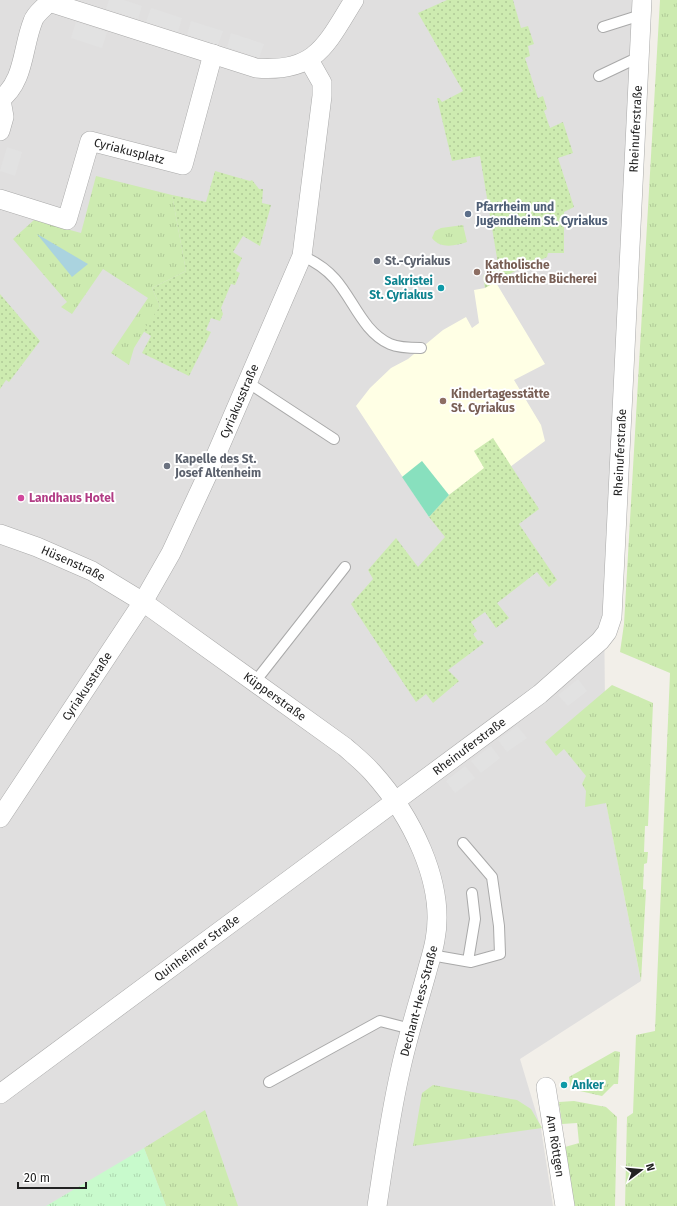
<svg xmlns="http://www.w3.org/2000/svg" width="677" height="1206" viewBox="0 0 677 1206" font-family="'Fira Sans',sans-serif">
<style>
.residential{fill:#e0dfdf}
.education{fill:#ffffe5}
.grass{fill:url(#grass-tufts)}
.park{fill:url(#park-tufts)}
.garden{fill:url(#garden-dots)}
.pitch{fill:#88e0be}
.parking{fill:#e2e2e2}
.water{fill:#aad3df}
.lines{fill:none;stroke-linecap:round;stroke-linejoin:round}
.lane-casing{stroke:#a9a9a9;stroke-width:12}
.street-casing{stroke:#a9a9a9;stroke-width:20}
.lane{stroke:#fff;stroke-width:10}
.street{stroke:#fff;stroke-width:19}
.service-dot{fill:#5c6f8a;stroke:#fff;stroke-width:1.5}
.worship-dot{fill:#6b7280;stroke:#fff;stroke-width:1.5}
.education-dot{fill:#8d6e63;stroke:#fff;stroke-width:1.5}
.culture-dot{fill:#0f9aa8;stroke:#fff;stroke-width:1.5}
.hotel-dot{fill:#d1479c;stroke:#fff;stroke-width:1.5}
.labels{text-anchor:middle;stroke-width:4;stroke-linejoin:round;paint-order:stroke}
.street-label{font-size:12px;fill:#222;stroke:#fff}
.service-label{font-size:12px;font-weight:bold;fill:#4e5e75;stroke:#fff;text-anchor:start}
.worship-label{font-size:12px;font-weight:bold;fill:#5b616d;stroke:#fff;text-anchor:start}
.education-label{font-size:12px;font-weight:bold;fill:#785e54;stroke:#fff;text-anchor:start}
.culture-label{font-size:12px;font-weight:bold;fill:#0d838f;stroke:#fff;text-anchor:end}
.hotel-label{font-size:12px;font-weight:bold;fill:#b23c85;stroke:#fff;text-anchor:start}
</style>
<defs>
<pattern id="grass-tufts" width="24" height="20" patternUnits="userSpaceOnUse"><rect width="24" height="20" fill="#cdebb0"/><path d="M3 7l-1-3M5 7V3M7 7l1-3M15 17l-1-3M17 17v-4M19 17l1-3" fill="none" stroke="#b0c997"/></pattern>
<pattern id="park-tufts" width="24" height="20" patternUnits="userSpaceOnUse"><rect width="24" height="20" fill="#c8facc"/><path d="M3 7l-1-3M5 7V3M7 7l1-3M15 17l-1-3M17 17v-4M19 17l1-3" fill="none" stroke="#acd6af"/></pattern>
<pattern id="garden-dots" width="8" height="8" patternUnits="userSpaceOnUse"><rect width="8" height="8" fill="#cdebb0"/><path d="M2 2h.1M6 6h.1" fill="none" stroke="#b0c997" stroke-width="1.8" stroke-linecap="round"/></pattern>
</defs>
<rect width="100%" height="100%" fill="#f2efe9"/>
<path class="residential" d="M0,0h634l-30,605 2,197 35,179 -121,78 21,70 12,77h-553z"/>
<path class="education" d="M495,281l50,83 -31,16 27,45 4,16 -35,26 -18,-29 -7,30 -36,27 -20,22 -73,-111 14,-18 21,-20 17,-9 35,-29 23,-13 6,11 7,-5 -5,-33 11,-2z"/>
<path class="grass" d="M660,0h17v1206h-52l2,-89 6,-4 3,-78 19,-4 15,-358 -50,-21 4,-28z
M96,176l76,19 14,76 -34,17 8,18 -26,42 -5,17 -18,-12 37,-55 -45,-29 -31,45 -11,-7 6,-5 -54,-63 21,-19 47,13z
M463,225l4,17c-12,4 -27,7 -35,-4l3,-7 6,-3z
M612,685l41,18 -5,123h-3l-1,26h4l-1,11 -3,1 -1,25 3,1 -5,91 -35,-178 -21,4 1,-16 -4,-7 4,-8 -22,-27 -8,7 -11,-14z
M615,1051l5,1 -2,32h-4l-12,12 -31,-7 -2,-12z
M433,1085l84,15 14,9 11,19 -129,18 9,-53z
M574,1101l32,6 11,10 -2,89h-41l-9,-59 14,-4 -2,-20 -15,1 -3,-22z
M205,1110l33,96h-72l-22,-58z"/>
<path class="park" d="M144,1148l22,58h-120z"/>
<path class="garden" d="M447,0h66l8,28 7,-2 6,18 -6,2 2,10 -5,2 13,40 5,-2 4,13 -3,2 6,17 13,-6 10,31 -15,5 16,49 -10,5v41h-16l-1,4 -30,13 -32,18 -2,-12 15,-12 -18,-108 -28,5 -15,-63h2l3,4 21,-11 -45,-78z
M215,171l35,10 2,-1 7,9h4l-1,14 9,2 -11,41 -17,-10 -10,16 9,6 -6,13 4,2 -5,12 -4,-1 -10,24 2,6 -3,7 -9,-3 -5,12 5,2 -22,44 -47,-23 9,-17 -8,-5 17,-25 -8,-18 34,-17 -14,-76 34,7z
M0,294l40,47 -31,41 -3,-2 -6,9z
M493,438l46,71 -20,15 38,56 -8,7 -12,-15 -40,31 12,15 -13,10 -11,-16 -14,10 6,9 -4,3 5,7 3,-1 3,3 -36,27 11,11 -26,22 -7,-9 -10,8 -65,-98 22,-25 -5,-9 28,-32 22,29 27,-30 -16,-20 20,-22 35,-27 -10,-17z"/>
<path class="pitch" d="M422,461l27,34 -20,22 -27,-40z"/>
<path class="parking" d="M109,0h15l18,6 -4,13 -32,-10z
M151,8l31,10 -4,14 -32,-10z
M191,21l32,10 -5,14 -31,-10z
M76,22l31,10 -5,16 -31,-10z
M231,33l33,11 -5,14 -32,-11z
M7,147l15,5 -7,24 -15,-5z
M578,679l9,12 -19,15 -10,-11z
M517,726l10,12 -20,14 -9,-12z
M491,746l9,12 -19,15 -10,-12z
M465,766l10,12 -20,15 -9,-12z"/>
<path class="water" d="M37,234l51,30 -16,13z"/>
<g class="lines">
<defs>
<path id="lane" d="M603,27l38,-12
M599,76l40,-19
M302,256c12,5 24,13 33,23 18,20 28,53 55,65 9,4 21,4 31,4
M247,382l87,57
M254,683l91,-116
M431,955l40,7 29,-8 -1,-28 -7,-49 -29,-34
M468,961l7,-42 -3,-26
M269,1082l111,-61 31,8"/>
<g id="street">
<path d="M49,2l207,66c60,5 70,-23 98,-68"/>
<path d="M0,100c25,-19 22,-52 33,-79 2,-7 11,-13 16,-19v-2"/>
<path d="M0,131l4,-14 -3,-17"/>
<path id="s1" d="M0,199l67,21 23,-79 93,24 30,-111"/>
<path id="s2" d="M0,534l37,13 55,24 51,31 202,145c9,8 19,16 27,25 38,42 74,110 63,168 -2,12 -6,23 -9,35 -9,32 -19,64 -26,97 -10,44 -16,89 -23,134"/>
<path id="s3" d="M0,818l143,-216 28,-49 39,-84 92,-213 20,-160v-13l-13,-23"/>
<path id="s4" d="M546,1087l19,119"/>
<path id="s5" d="M0,1094l540,-400 60,-53 7,-9 5,-15 30,-617"/>
</g>
</defs>
<use href="#lane" class="lane-casing"/>
<use href="#street" class="street-casing"/>
<use href="#lane" class="lane"/>
<use href="#street" class="street"/>
</g>
<circle class="service-dot" cx="468" cy="214" r="4"/>
<g class="worship-dot">
<circle cx="377" cy="261" r="4"/>
<circle cx="167" cy="466" r="4"/>
</g>
<g class="education-dot">
<circle cx="477" cy="272" r="4"/>
<circle cx="443" cy="401" r="4"/>
</g>
<g class="culture-dot">
<circle cx="441" cy="288" r="4"/>
<circle cx="564" cy="1085" r="4"/>
</g>
<circle class="hotel-dot" cx="21" cy="498" r="4"/>
<g class="labels">
<g class="street-label">
<text dy="4" stroke="none"><textPath href="#s5" startOffset="1268">Rheinuferstraße</textPath></text>
<text dy="4" stroke="none"><textPath href="#s1" startOffset="193">Cyriakusplatz</textPath></text>
<text dy="4" stroke="none"><textPath href="#s3" startOffset="482">Cyriakusstraße</textPath></text>
<text dy="4" stroke="none"><textPath href="#s5" startOffset="944">Rheinuferstraße</textPath></text>
<text dy="4" stroke="none"><textPath href="#s2" startOffset="79">Hüsenstraße</textPath></text>
<text dy="4" stroke="none"><textPath href="#s3" startOffset="158">Cyriakusstraße</textPath></text>
<text dy="4" stroke="none"><textPath href="#s2" startOffset="321">Küpperstraße</textPath></text>
<text dy="4" stroke="none"><textPath href="#s5" startOffset="584">Rheinuferstraße</textPath></text>
<text dy="4" stroke="none"><textPath href="#s5" startOffset="245">Quinheimer Straße</textPath></text>
<text transform="translate(419 1001) rotate(-75)" y="4">Dechant-Hess-Straße</text>
<text dy="4" stroke="none"><textPath href="#s4" startOffset="60">Am Röttgen</textPath></text>
</g>
<g class="service-label">
<text x="476" y="211">Pfarrheim und<tspan x="476" dy="14">Jugendheim St. Cyriakus</tspan></text>
</g>
<g class="worship-label">
<text x="385" y="265">St.-Cyriakus</text>
<text x="175" y="463">Kapelle des St.<tspan x="175" dy="14">Josef Altenheim</tspan></text>
</g>
<g class="education-label">
<text x="485" y="269">Katholische<tspan x="485" dy="14">Öffentliche Bücherei</tspan></text>
<text x="451" y="398">Kindertagesstätte<tspan x="451" dy="14">St. Cyriakus</tspan></text>
</g>
<g class="culture-label">
<text x="433" y="285">Sakristei<tspan x="433" dy="14">St. Cyriakus</tspan></text>
<text x="572" y="1089" text-anchor="start">Anker</text>
</g>
<g class="hotel-label">
<text x="29" y="502">Landhaus Hotel</text>
</g>
</g>
<g transform="translate(641 1170) rotate(74)" stroke="#ffffff" stroke-width="3" paint-order="stroke">
<path d="M0-3L7 15L0 10L-7 15Z" fill="#222222"/>
<text y="-6" font-size="11" font-weight="bold" text-anchor="middle" fill="#222222">N</text>
</g>
<path d="M18 1182v6h68v-6" fill="none" stroke="#222222" stroke-width="2"/>
<text x="24" y="1182" font-size="12" fill="#222222" stroke="#ffffff" stroke-width="3" paint-order="stroke">20 m</text>
</svg>
